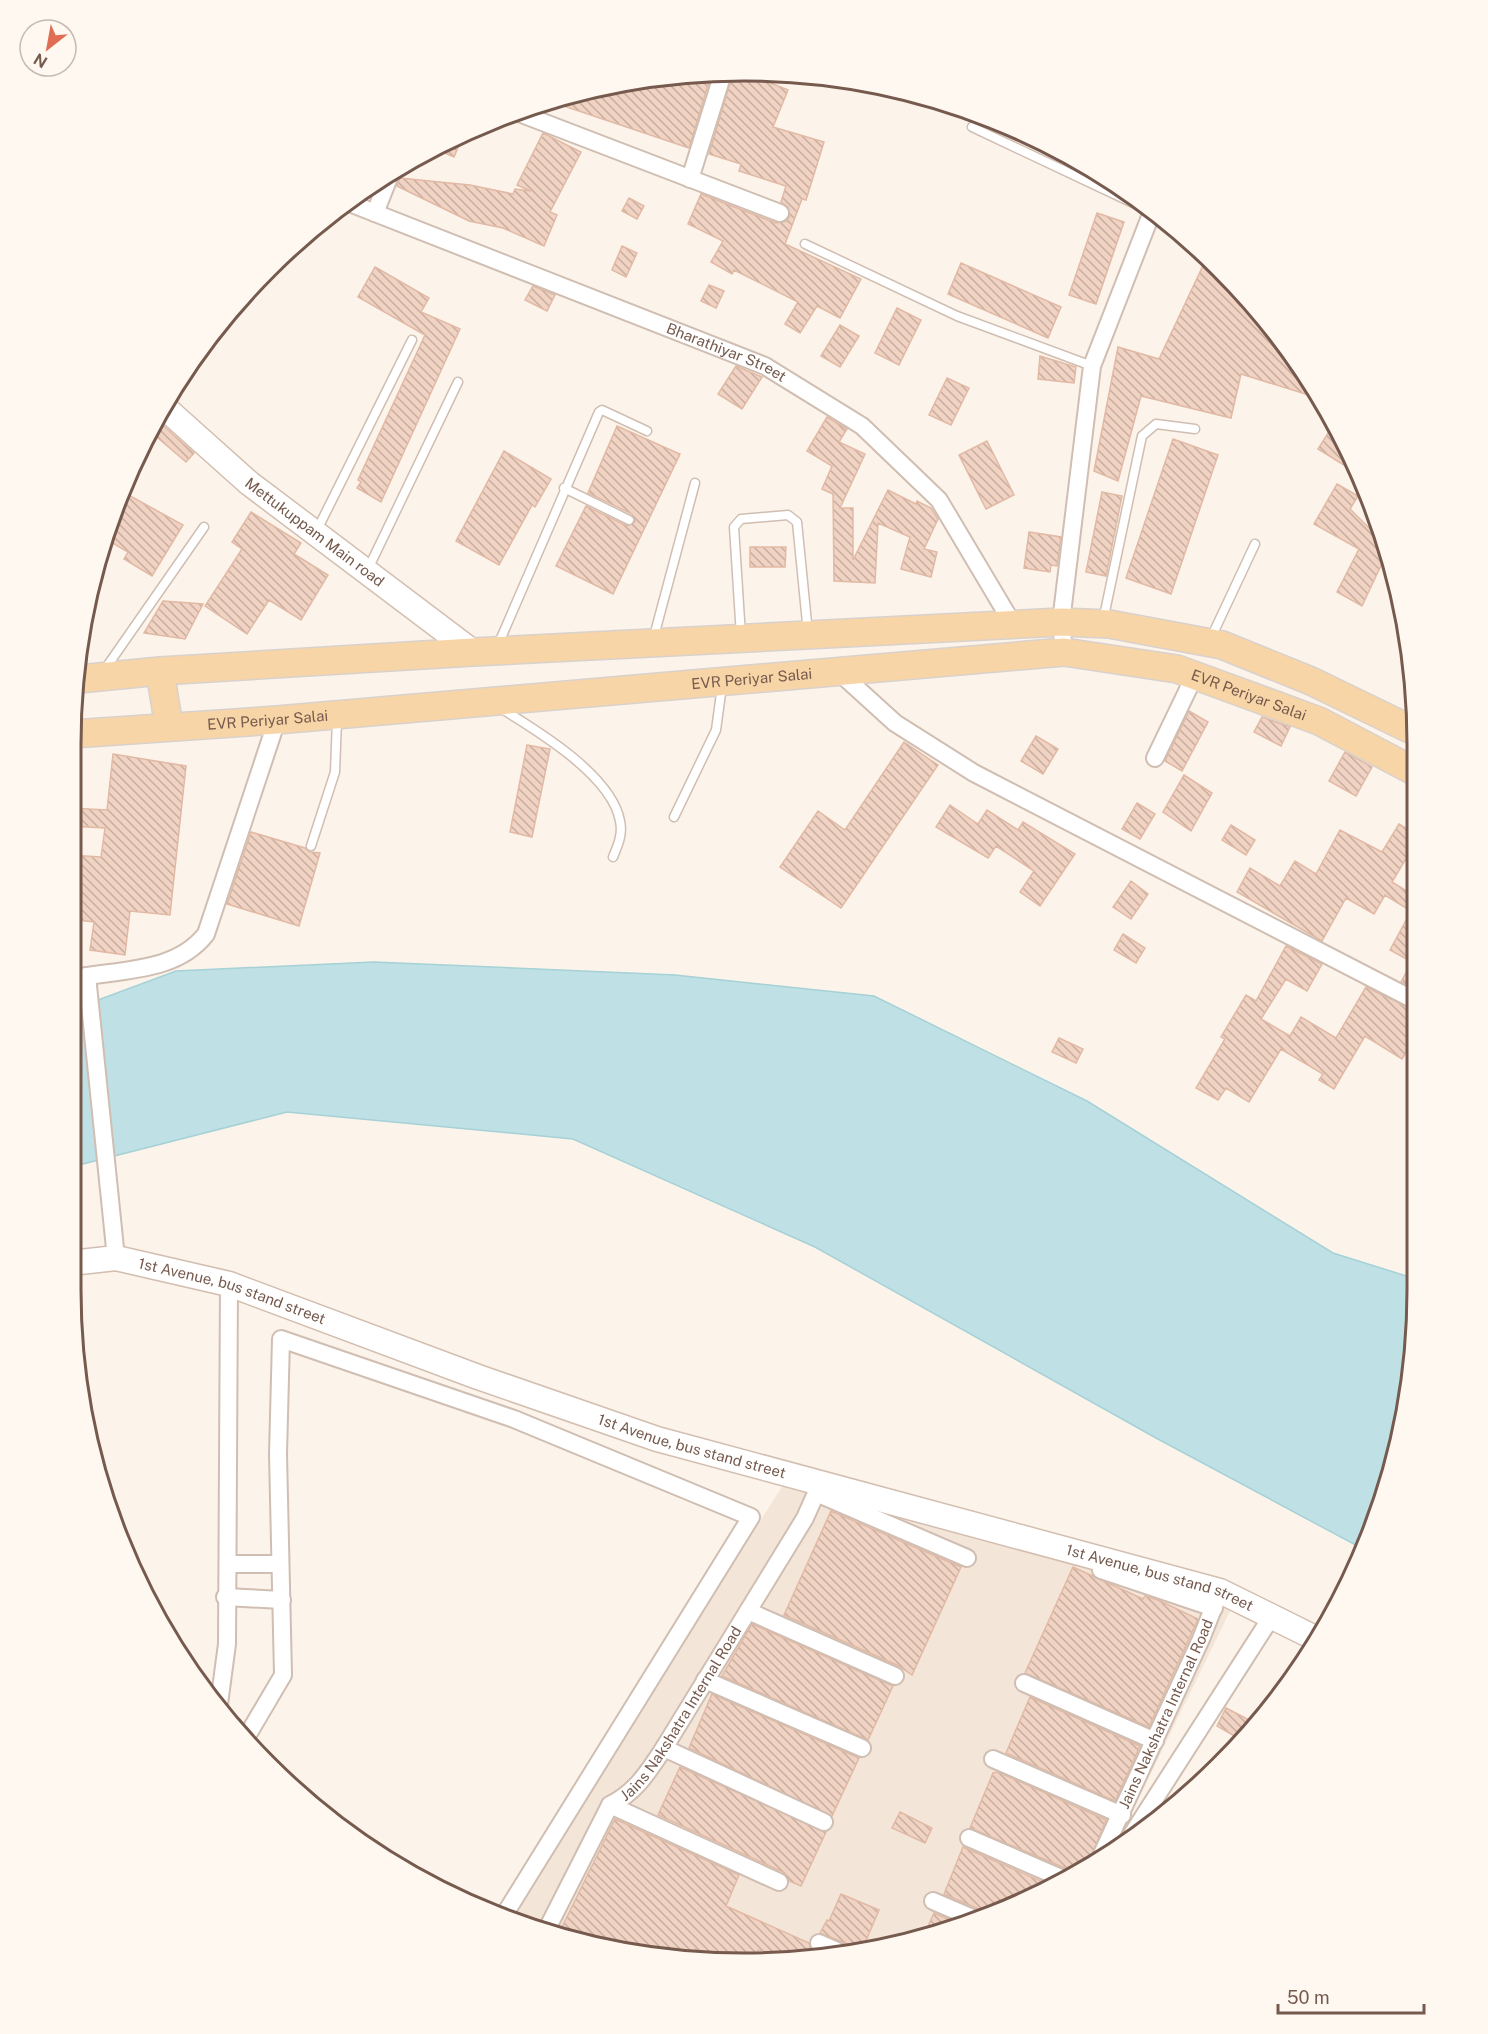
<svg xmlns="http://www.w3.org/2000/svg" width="1488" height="2034" viewBox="0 0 1488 2034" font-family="'Public Sans',sans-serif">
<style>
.residential{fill:#f3e6d9}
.water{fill:#bfe1e5;stroke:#a5d1d7;stroke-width:1.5}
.building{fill:url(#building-back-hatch);stroke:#e2b9a4;stroke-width:1.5}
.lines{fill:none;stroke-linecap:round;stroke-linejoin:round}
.lane-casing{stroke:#d0beb2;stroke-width:11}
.street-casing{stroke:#d0beb2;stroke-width:20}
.secondary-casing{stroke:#d3beb0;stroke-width:27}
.primary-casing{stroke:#d9d1cd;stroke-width:30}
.lane{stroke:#fff;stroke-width:8}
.street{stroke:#fff;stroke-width:16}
.secondary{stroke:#fff;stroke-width:24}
.primary{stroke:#f7d5a6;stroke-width:27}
.labels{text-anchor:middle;stroke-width:4.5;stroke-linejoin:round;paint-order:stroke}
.street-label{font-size:15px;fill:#765a4e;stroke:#fef8f1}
.rim{fill:none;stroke:#765a4e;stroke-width:3}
</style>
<defs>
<pattern id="building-back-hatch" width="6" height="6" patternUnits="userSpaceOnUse" patternTransform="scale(1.5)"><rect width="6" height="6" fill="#f0d3c3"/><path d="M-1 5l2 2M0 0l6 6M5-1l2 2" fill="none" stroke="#c7aea1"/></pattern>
</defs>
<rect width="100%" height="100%" fill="#fcf4ea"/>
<path class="residential" d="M788,1477l447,124 -120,246 -113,65 -170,46h-176l-128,-30 -20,-8z"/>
<path class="water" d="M374,962l301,13 199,21 213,105 246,152 83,26v55l-22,131 -31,84 -207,-111 -341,-191 -242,-108 -286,-27 -216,55v-157l105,-39z"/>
<path class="building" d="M700,72h12l-23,76 -140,-47 20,-7z
M733,73h13l42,17 -15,37 51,15 -18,58 -4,-1 -17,45 76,35 -21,39 -23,-12 -17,27 -15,-9 13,-22 -64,-32 -2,4 -21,-12 12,-21 -35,-17 13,-30 75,29 10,-2 4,-5 -2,-9 -7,-5 5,-16 -47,-15 2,-7 -32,-10z
M464,133l-10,24 -21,-9 13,-8z
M543,133l38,19 -31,60 7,3 -13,31 -41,-18 -34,-7 -72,-35 3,-8 70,7 43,9 2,-5 16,2 -14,-6z
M629,198l15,8 -7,13 -15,-8z
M1097,213l27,9 -28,82 -27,-9z
M622,246l15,7 -11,24 -14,-7z
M1207,257l71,77 37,63 -74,-23 -10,44 -90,-22 -23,85 -24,-10 24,-124 41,12z
M961,263l100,44 -13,31 -100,-44z
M375,267l54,31 -8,14 39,17 -79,173 -24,-14 4,-6 -3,-2 67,-145 -67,-38z
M709,285l15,6 -8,17 -15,-7z
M533,286l22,9 -8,16 -22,-11z
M897,308l24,12 -22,45 -24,-12z
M840,325l19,11 -19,31 -19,-11z
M1040,356l36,11 -2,16 -36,-4z
M736,366l26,11 -20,32 -24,-15z
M947,378l22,10 -18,37 -22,-10z
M827,417l20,12 -8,13 26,12 -25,54h13v52l35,-70 28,14 1,-3 14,7 7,11 -14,30 13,3 -6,25 -30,-8 9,-32 -32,-14 -3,60 -41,-2 -1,-87 -11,-5 10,-23 -25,-15z
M157,420l37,33 -8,9 -35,-30z
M617,426l63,28 -67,140 -57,-28 30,-60 41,20 8,-4 -3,-8 -44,-21z
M1332,427l8,14 20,34 -42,-26z
M1173,439l45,16 -47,139 -45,-16z
M987,441l27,54 -28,14 -27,-54z
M504,451l47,28 -16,28 -3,-2 -33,60 -43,-24z
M1337,484l21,12 -8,13 31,31 4,17 -23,49 -25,-14 22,-43 -45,-25z
M123,492l60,33 -31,51 -28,-17 4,-7 -24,-14 12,-33z
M1102,492l20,4 -16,80 -20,-4z
M251,512l50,31 -7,11 34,21 -27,45 -32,-20 -22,34 -42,-28 37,-57 -10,-7z
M1029,532l32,5 -4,29 -6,-1 -1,7 -26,-4z
M750,547h36l-1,20h-35z
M163,601l40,3 -18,35 -41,-6z
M1189,711l19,11 -26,49 -17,-10z
M1262,717l28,10 -9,19 -27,-14z
M1036,736l22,13 -15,25 -22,-13z
M904,742l34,23 -97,143 -61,-41 38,-56 27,19z
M527,745l23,4 -18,88 -22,-5z
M1345,752l27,15 -16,29 -27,-15z
M113,754l73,12 -16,149 -40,-4 -5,44 -35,-5 4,-28 -24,-3v-64l31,2 4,-29 -35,-2v-18l37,2z
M1184,775l28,18 -21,38 -28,-19z
M1137,803l18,11 -15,25 -18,-10z
M950,805l28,19 9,-14 31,20 5,-8 52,32 -35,52 -20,-14 14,-21 -38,-25 -8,12 -52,-31z
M1399,824l14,9v14l-21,35 21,13 1,93 -13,-6 11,-20 -22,-12 21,-39 -26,-16 -11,19 -28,-16 -24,43 -85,-49 13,-24 30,18 15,-25 21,13 24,-44 42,22z
M1231,825l24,15 -9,15 -24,-15z
M251,832l54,16 5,4 10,1 -21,73 -72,-22z
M1131,881l17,13 -17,25 -18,-12z
M1123,934l22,14 -9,15 -22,-13z
M1286,946l36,18 -15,27 -21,-12 -25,40 29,17 11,-19 35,21 30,-51 48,23v29l-12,20 -37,-23 -31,53 -15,-9 4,-6 -42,-25 -32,53 -23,-14 -8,12 -22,-12 29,-49 -4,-2 25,-42 10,6z
M1059,1038l24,11 -7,14 -24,-11z
M831,1511l130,56 -49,108 -13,-9 -115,-51z
M1073,1567l70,32 2,-3 13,4 40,19 -49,108 -124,-54z
M752,1624l141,62 -25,54 -146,-64z
M712,1694l147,64 -27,58 -143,-68z
M1030,1697l110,49 -25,55 -109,-48z
M1226,1708l31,16 -14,17 -26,-15z
M680,1767l146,65 -25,54 -12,-5 -6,-9 -125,-57z
M998,1772l108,48 -16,41 -20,12 -5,-5 -95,-40 23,-55z
M900,1812l32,16 -7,15 -33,-15z
M615,1819l124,56 -13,31 83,37 2,7 16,8h-51l-18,-8 -3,8h-39l-20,-9 -4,9h-36l-58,-14 -37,-15z
M963,1847l2,1 85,37 -48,27 -17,5 -6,-8 -35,-15z
M841,1894l38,16 -17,40 -8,2 -6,-8 -28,-11 7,-13 2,1z
M934,1913l23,10v1l-32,9z"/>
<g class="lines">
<defs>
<path id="lane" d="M972,127l180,85
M805,244l152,72 135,50
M564,488l65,32
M317,530l95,-190
M368,569l90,-187
M1103,621l39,-185 14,-12 39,5
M741,636l-7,-109 7,-8 47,-4 9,7 11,111
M653,640l42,-157
M1210,640l45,-96
M498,645l101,-233 3,-2 45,21
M103,672l101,-145
M502,709c36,22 110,67 118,112 3,13 -2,24 -7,36
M674,817l42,-87 6,-44
M311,846l24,-74 2,-53"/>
<g id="street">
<path d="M519,113l261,100"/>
<path d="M690,179l33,-106"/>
<path id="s1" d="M347,202l418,164 97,60 77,74 75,126"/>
<path d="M375,213l15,-38"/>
<path d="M1064,652l-3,-30 31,-256 60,-154"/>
<path d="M840,673l55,50 79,50 440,227"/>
<path d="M1155,758l40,-83"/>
<path d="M87,976l29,282"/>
<path d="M71,979c46,-10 104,-5 135,-45l71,-214"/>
<path d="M816,1493l151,65"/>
<path d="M228,1564h52"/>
<path d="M1101,1570l113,38"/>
<path d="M225,1597l57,3"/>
<path d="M748,1611l147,65"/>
<path d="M705,1680l157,68"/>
<path d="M1024,1683l131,58"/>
<path d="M219,1704l8,-60 2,-360"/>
<path d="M247,1736l36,-61 -5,-221 3,-115 233,80 237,98 -248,400"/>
<path d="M664,1748l160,74"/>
<path d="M993,1759l129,56"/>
<path d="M610,1805l169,77"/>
<path d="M969,1838l92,40"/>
<path d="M1129,1839l143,-223"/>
<path id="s2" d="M1102,1854l99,-215 19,-48"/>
<path d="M933,1901l42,18"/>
<path id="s3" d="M551,1933l-3,-6 62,-122c26,-13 38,-33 54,-57l141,-230 16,-36"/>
<path d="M819,1943l25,11"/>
</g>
<g id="secondary">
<path id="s4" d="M164,407l85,76 224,169"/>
<path id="s5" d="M71,1263l45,-5 113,26 249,93 179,62 563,152 95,47"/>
</g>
<g id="primary">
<path d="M160,671l9,56"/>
<path d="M79,679l81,-8 313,-19 588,-30 48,2 113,21 89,36 101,49"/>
<path id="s6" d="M72,734l205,-14 787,-68 113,17 142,52 93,49"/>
</g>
</defs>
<use href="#lane" class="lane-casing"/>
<use href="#street" class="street-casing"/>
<use href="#secondary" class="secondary-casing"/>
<use href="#primary" class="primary-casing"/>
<use href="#lane" class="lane"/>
<use href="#street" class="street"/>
<use href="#secondary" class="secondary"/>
<use href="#primary" class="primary"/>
</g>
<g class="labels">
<g class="street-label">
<text dy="5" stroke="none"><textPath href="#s1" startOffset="408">Bharathiyar Street</textPath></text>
<text dy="5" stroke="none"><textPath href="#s4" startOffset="196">Mettukuppam Main road</textPath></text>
<text dy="5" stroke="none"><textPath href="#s6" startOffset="682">EVR Periyar Salai</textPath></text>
<text dy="5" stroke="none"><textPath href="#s6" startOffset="1186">EVR Periyar Salai</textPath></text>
<text dy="5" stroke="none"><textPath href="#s6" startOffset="196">EVR Periyar Salai</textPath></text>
<text dy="5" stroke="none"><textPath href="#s5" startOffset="166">1st Avenue, bus stand street</textPath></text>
<text dy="5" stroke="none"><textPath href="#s5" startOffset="652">1st Avenue, bus stand street</textPath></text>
<text dy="5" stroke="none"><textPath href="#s5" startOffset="1138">1st Avenue, bus stand street</textPath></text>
<text dy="5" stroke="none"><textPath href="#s3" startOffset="261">Jains Nakshatra Internal Road</textPath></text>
<text dy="5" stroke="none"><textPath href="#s2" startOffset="154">Jains Nakshatra Internal Road</textPath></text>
</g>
</g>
<path d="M0 0H1488V2034H0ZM744 81H744A663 663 0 0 1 1407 744V1290A663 663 0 0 1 744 1953H744A663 663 0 0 1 81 1290V744A663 663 0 0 1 744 81Z" fill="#fef8f1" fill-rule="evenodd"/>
<path class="rim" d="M744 81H744A663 663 0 0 1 1407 744V1290A663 663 0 0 1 744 1953H744A663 663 0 0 1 81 1290V744A663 663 0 0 1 744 81Z"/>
<g transform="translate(48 48) rotate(211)"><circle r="28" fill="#fef8f1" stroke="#c8b9b0" stroke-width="1.5"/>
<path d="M0-4.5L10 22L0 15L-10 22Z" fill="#e06e55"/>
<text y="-9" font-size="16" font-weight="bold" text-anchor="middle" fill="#765a4e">N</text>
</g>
<path d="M1278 2004v9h146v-9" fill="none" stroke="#765a4e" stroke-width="3"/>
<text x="1287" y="2004" font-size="18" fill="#765a4e" stroke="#fef8f1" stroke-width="4.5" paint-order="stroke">50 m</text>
</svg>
